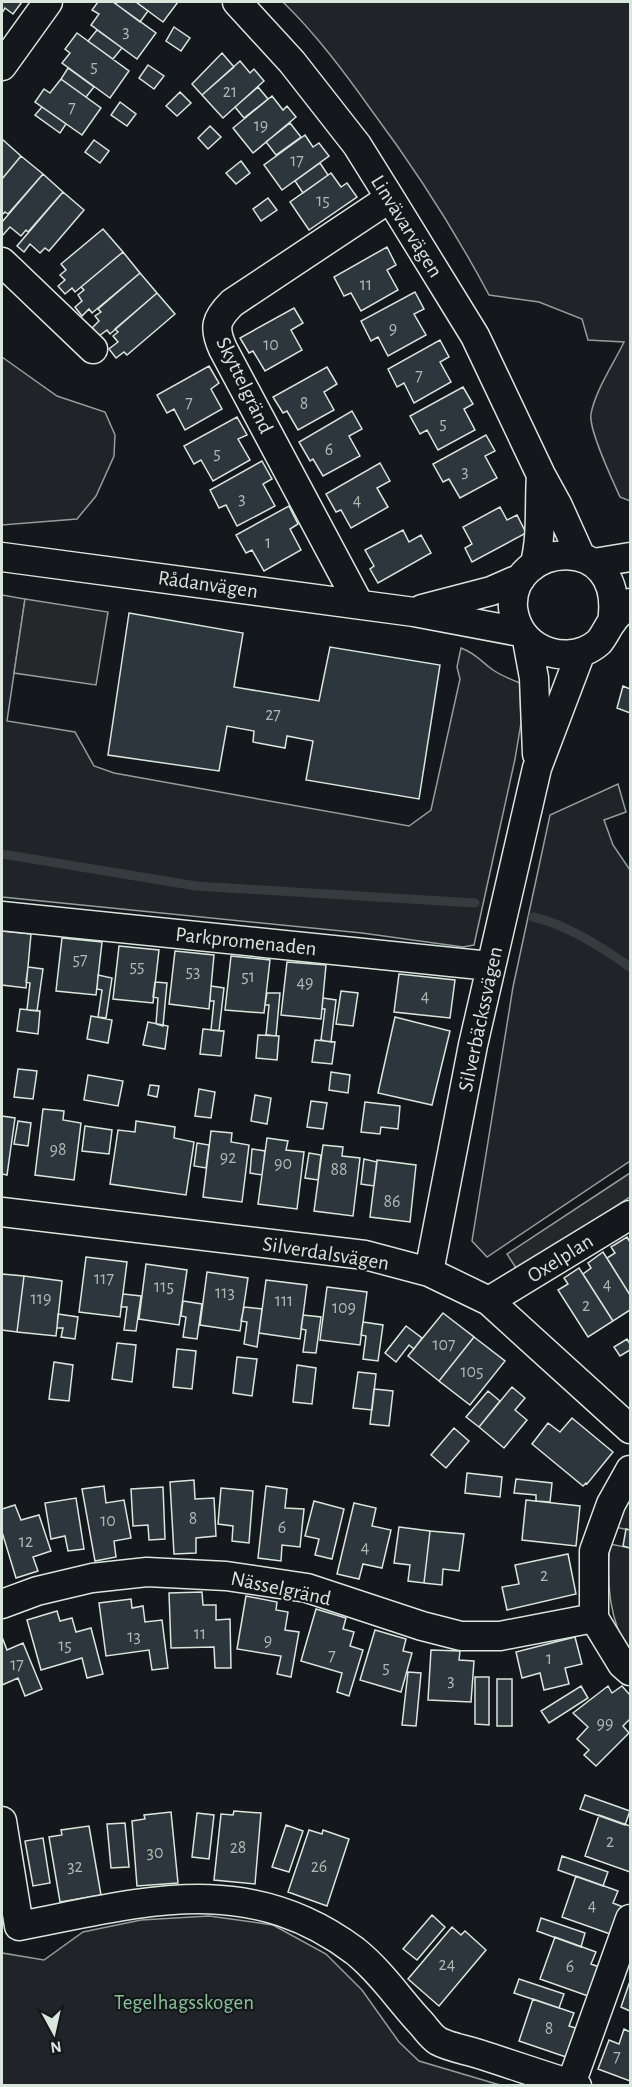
<svg xmlns="http://www.w3.org/2000/svg" width="632" height="2087" viewBox="0 0 632 2087" font-family="'Alegreya Sans',sans-serif">
<style>
.green{fill:#202428;stroke:#939e99;stroke-width:1.5}
.parking{fill:#24282b;stroke:#939e99;stroke-width:1.5}
.lines{fill:none;stroke-linecap:round;stroke-linejoin:round}
.stream{stroke:#363b3e;stroke-width:9}
.building{fill:#2c363c;stroke:#d8e6dc;stroke-width:1.5}
.minor-casing{stroke:#d8e6dc;stroke-width:31}
.minor{stroke:#14181c;stroke-width:28}
.labels{text-anchor:middle;stroke-width:4.5;stroke-linejoin:round;paint-order:stroke}
.number-label{font-size:18px;fill:#adbab4}
.street-label{font-size:21px;fill:#d8e6dc;stroke:#14181c}
.park-label{font-size:21px;fill:#8ac095;stroke:#14181c}
</style>
<rect width="100%" height="100%" fill="#14181c"/>
<path class="green" d="M283,2h347v499l-10,-4c-7,-16 -32,-68 -29,-83 4,-23 23,-51 33,-72l-36,-2 -6,-21 -43,-17 -50,-7c-34,-64 -73,-125 -117,-184 -27,-38 -56,-77 -89,-109z
M2,357l55,39 48,16 10,23 -1,21 -18,40 -19,23 -75,6z
M2,595l23,4 -18,122 68,11 19,34 20,7 295,53 22,-16 29,-131 -3,-12 4,-19c16,6 19,13 32,22 9,6 17,9 27,13l1,40 -6,36 -41,186 -11,2 -101,-14 -360,-36z
M618,784l8,28 -22,8 9,25 17,25v291l-143,96 -15,-16 41,-254 37,-172z
M630,1489v41l-16,-3z
M610,1544l20,4v105c-21,-31 -24,-73 -20,-109z
M209,1916l64,9 53,29 36,36 37,52 20,19 81,24h-498v-132l42,7 39,-28 58,-12z"/>
<path class="parking" d="M25,599l83,13 -12,73 -82,-12z
M630,1173v24l-112,74 -11,-17z"/>
<g class="lines">
<path class="stream" d="M2,854l194,32 279,17
M533,917c35,8 68,30 97,50"/>
</g>
<path class="building" d="M2,2h20l-9,12 -8,-6 -3,5z
M98,2h15l43,31 -19,26 -46,-34 8,-11 -7,-4z
M117,2h19l12,9 -8,11 -24,-18z
M136,2h42l-15,20z
M174,27l16,11 -9,13 -15,-10z
M97,30l25,18 -9,11 -25,-18z
M77,33l52,38 -19,27 -48,-35 8,-10 -5,-4z
M222,53l12,14 -32,28 -10,-11z
M240,61l10,12 4,-4 10,12 -41,37 -21,-23z
M148,65l16,11 -10,13 -15,-11z
M68,68l26,19 -8,10 -25,-18z
M61,79l40,29 -19,27 -47,-33 9,-13 6,4z
M258,87l10,12 -24,19 -9,-11z
M180,92l11,11 -14,13 -11,-10z
M272,96l11,14 4,-4 9,11 -43,36 -20,-25z
M120,102l16,12 -9,12 -16,-11z
M42,107l24,17 -6,9 -25,-18z
M290,123l11,14 -25,18 -10,-13z
M210,126l11,11 -13,12 -10,-11z
M305,135l8,12 6,-4 10,13 -47,34 -18,-25z
M2,139l19,17 -19,23z
M94,140l15,11 -9,12 -15,-11z
M21,156l22,18 -35,40 -3,-2 -3,3v-36z
M241,161l9,12 -14,11 -10,-11z
M320,163l8,12 -25,18 -8,-12z
M331,173l10,14 6,-4 10,14 -48,33 -19,-28z
M43,174l20,18 -35,40 -2,-2 -5,6 -11,-9 -7,8 -1,-2v-11z
M63,192l21,18 -35,41 -4,-3 -5,5 -10,-9 -6,8 -7,-6z
M268,198l9,12 -16,11 -8,-12z
M103,229l20,23 -48,40 -3,-4 -7,6 -7,-8 7,-6 -5,-5 6,-5 -5,-6z
M387,247l9,18 -9,5 11,20 -37,21 -10,-18 -7,3 -10,-19z
M123,252l17,21 -48,40 -3,-4 -7,7 -7,-9 7,-6 -4,-6 6,-5 -3,-3z
M140,273l17,20 -47,41 -3,-4 -8,6 -7,-8 7,-7 -4,-5 6,-4 -3,-3z
M415,292l9,17 -10,5 12,21 -38,21 -10,-19 -7,4 -10,-20z
M157,293l18,21 -48,41 -3,-3 -8,6 -7,-9 9,-7 -5,-6 5,-4 -3,-3z
M294,308l9,15 -12,7 11,20 -37,21 -12,-20 -4,2 -9,-15z
M440,340l9,17 -9,5 11,20 -37,21 -10,-20 -7,4 -9,-18z
M209,366l10,17 -8,6 11,20 -37,21 -11,-21 -7,4 -10,-18z
M327,367l10,17 -13,8 10,18 -36,20 -11,-19 -4,2 -10,-16z
M463,387l10,17 -9,5 11,21 -37,20 -11,-20 -7,4 -10,-18z
M352,411l10,18 -13,7 11,20 -37,20 -10,-17 -3,2 -11,-19z
M237,417l10,18 -9,4 12,21 -37,21 -12,-21 -7,4 -10,-18z
M486,435l9,16 -10,5 12,22 -37,20 -11,-19 -6,3 -10,-18z
M262,461l10,18 -9,5 12,22 -38,20 -11,-21 -7,3 -9,-18z
M380,463l10,18 -13,7 11,19 -37,21 -10,-18 -5,2 -10,-18z
M289,506l9,18 -8,5 11,21 -37,21 -12,-21 -6,3 -10,-18z
M500,507l7,13 10,-5 9,18 -54,29 -7,-14 7,-4 -9,-17z
M403,530l6,12 12,-7 10,18 -53,30 -8,-14 4,-3 -9,-16z
M129,613l114,20 -9,54 85,14 11,-54 110,18 -21,134 -113,-19 7,-39 -26,-5 -2,12 -32,-6 1,-11 -27,-5 -8,45 -111,-16z
M623,686l7,3v24l-13,-5z
M2,931l29,3 -5,54 -24,-3z
M62,938l40,4 -6,53 -40,-4z
M119,946l40,4 -6,53 -40,-4z
M175,951l39,4 -5,54 -40,-5z
M231,956l39,4 -6,53 -39,-3z
M287,962l39,3 -5,54 -40,-4z
M28,967l15,2 -6,42 -10,-1 3,-27 -4,-1z
M399,974l56,6 -5,38 -56,-6z
M98,975l14,3 -6,40 -8,-1 4,-27 -5,-1z
M155,982l12,1 -4,43 -7,-2 2,-26 -5,-1z
M211,986l13,2 -5,43 -8,-1 3,-29h-4z
M341,991l17,2 -5,33 -17,-2z
M267,993h13l-4,43 -10,-1 3,-30h-4z
M323,998l13,2 -5,42 -10,-2 4,-31h-3z
M20,1009l20,2 -2,23 -21,-3z
M91,1016l21,4 -4,23 -21,-4z
M395,1017l55,14 -18,74 -54,-12z
M148,1022l20,4 -3,23 -22,-4z
M203,1029l21,2 -3,25 -21,-2z
M258,1035l21,1 -2,24 -21,-2z
M315,1040l20,2 -3,22 -20,-2z
M18,1069l19,2 -4,28 -19,-2z
M331,1072l19,3 -2,18 -19,-3z
M88,1075l35,6 -5,25 -34,-6z
M150,1085l9,1 -2,11 -9,-2z
M199,1089l16,3 -4,26 -16,-2z
M255,1095l16,3 -4,26 -16,-3z
M311,1101l16,2 -4,26 -16,-2z
M365,1102l35,4 -2,23 -17,-2 -1,7 -19,-2z
M43,1109l21,2 -1,9 18,3 -7,57 -39,-5z
M2,1116l13,2 -8,57 -5,-1z
M18,1121l13,2 -3,23 -14,-2z
M136,1121l39,6 -1,11 20,4 -8,53 -76,-11 8,-54 17,2z
M85,1126l27,4 -3,24 -27,-3z
M211,1131l21,2 -1,9 18,3 -7,57 -39,-5z
M267,1138l21,3 -2,9 18,2 -7,57 -39,-5z
M197,1143l12,2 -3,23 -12,-2z
M323,1145l20,2 -1,9 18,2 -7,58 -39,-5z
M252,1149l13,2 -3,24 -12,-2z
M309,1153l12,2 -3,25 -13,-2z
M364,1159l13,3 -3,24 -13,-2z
M377,1160l39,5 -6,57 -40,-5z
M627,1237l3,5v53l-23,-37 8,-5 -4,-6z
M603,1252l27,43v15l-17,11 -30,-47 8,-6 -3,-5z
M86,1257l41,5 -7,55 -41,-5z
M146,1264l41,6 -8,55 -40,-6z
M579,1268l34,53 -25,16 -30,-47 10,-6 -4,-6z
M207,1272l41,6 -8,53 -40,-6z
M2,1274l22,2 -7,56 -15,-2z
M24,1276l38,5 -6,55 -39,-4z
M266,1280l41,5 -7,54 -41,-6z
M327,1287l40,5 -7,53 -40,-5z
M123,1294l18,2 -5,35 -12,-1 3,-23h-6z
M183,1301l19,3 -5,35 -14,-2 3,-20 -5,-1z
M244,1307l18,2 -5,38 -13,-3 3,-22 -6,-1z
M443,1313l31,24 -35,44 -31,-25z
M58,1314l20,3 -3,22 -14,-2 2,-9h-6z
M303,1315l18,2 -5,36 -13,-1 3,-22 -5,-1z
M363,1322l20,3 -5,36 -15,-2 3,-23 -5,-1z
M406,1326l16,12 -8,11 -5,-4 -13,17 -11,-9z
M474,1337l31,24 -35,44 -31,-24z
M627,1339l3,5v6l-10,6 -6,-9z
M117,1343l19,2 -4,37 -20,-3z
M177,1349l19,2 -4,38 -19,-2z
M237,1357l20,2 -5,37 -19,-3z
M54,1362l19,3 -4,36 -20,-2z
M297,1365l19,3 -4,36 -19,-2z
M358,1372l18,2 -4,36 -19,-2z
M512,1387l13,11 -10,12 12,10 -23,28 -25,-21z
M374,1389l19,2 -4,35 -19,-2z
M488,1391l12,10 -21,26 -13,-10z
M572,1418l41,34 -26,32 -1,-1 -3,3 -51,-42 16,-21 12,9z
M454,1428l15,13 -23,27 -15,-13z
M467,1473l35,4 -2,20 -35,-4z
M516,1479l36,4 -2,19 -14,-1v-6l-22,-2z
M194,1480l1,19 19,-1 2,38 -20,2v15l-22,1 -4,-72z
M104,1486l2,17 18,-3 7,38 -17,3 2,16 -21,4 -13,-72z
M266,1486l21,3 -2,19 19,1 -4,38 -18,-2 -1,16 -23,-3z
M163,1487l2,52 -16,1 -1,-15 -15,1 -2,-37z
M221,1488l32,3 -4,52 -17,-2 1,-15 -15,-2z
M76,1498l8,51 -16,2 -3,-15 -14,3 -6,-36z
M526,1500l54,6 -4,40 -54,-6z
M314,1501l30,8 -12,50 -17,-4 4,-16 -14,-3z
M354,1503l22,5 -4,18 19,4 -9,38 -19,-4 -4,15 -22,-5z
M15,1505l6,15 18,-5 12,36 -18,6 5,14 -22,7 -14,-46v-23z
M399,1527l31,4 -6,52 -16,-2 2,-16 -16,-2z
M626,1529l4,1v18l-7,-2z
M430,1531l34,3 -5,37 -16,-2 -1,16 -18,-2z
M568,1554l8,40 -69,16 -5,-23 17,-3 -4,-19z
M202,1592l1,13h13v15l14,-1 1,49h-16l-1,-21 -43,1 -2,-55z
M246,1596l31,6 -1,8 12,2 -3,18 14,2 -8,45 -14,-3 4,-18 -44,-7z
M131,1599l1,9 11,-2 2,16 17,-2 6,48 -16,2 -3,-20 -43,6 -7,-53z
M316,1609l30,9 -3,11 11,3 -4,14 13,4 -14,46 -12,-4 5,-19 -41,-12z
M57,1611l3,10 12,-3 4,14 15,-4 12,46 -16,4 -5,-20 -41,12 -14,-50z
M375,1630l31,9 -3,12 9,2 -11,39 -41,-12z
M2,1637l5,13 16,-7 19,46 -17,7 -7,-18 -16,7z
M575,1637l7,27 -17,4 4,16 -25,6 -4,-17 -18,5 -6,-26z
M431,1650l29,1 -1,9 15,1 -3,41 -43,-2z
M408,1672l13,1 -5,53 -14,-1z
M475,1677h14v48l-14,-1z
M497,1679h15v47h-15z
M581,1686l7,12 -39,25 -8,-12z
M608,1686l4,7 10,-7 8,9v24l-7,7 6,7 -33,33 -12,-11 5,-5 -12,-11 11,-12 -15,-14z
M585,1795l45,16 -5,14 -45,-16z
M234,1811l27,2 -6,71 -41,-4 7,-66 12,1z
M171,1812l7,71 -41,3 -5,-65 13,-2 -1,-4z
M197,1813l17,2 -5,44 -17,-2z
M599,1815l31,11v46l-45,-16z
M125,1823l4,44 -18,1 -4,-44z
M286,1825l17,6 -14,41 -17,-5z
M89,1826l12,69 -41,7 -11,-65 13,-2 -1,-5z
M309,1830l13,4 1,-4 26,9 -22,67 -39,-14z
M43,1838l7,45 -17,3 -8,-45z
M562,1856l46,16 -5,14 -45,-16z
M576,1876l42,15 -5,12 10,4 -10,28 -51,-18z
M432,1915l13,12 -28,33 -14,-11z
M541,1918l44,15 -4,14 -44,-16z
M452,1927l9,8 4,-4 21,19 -47,56 -31,-27z
M555,1937l41,15 -5,12 11,4 -11,29 -51,-18z
M519,1979l45,15 -5,14 -45,-15z
M630,1981v30l-9,-4z
M533,1999l41,14 -5,13 10,3 -10,29 -50,-17z
M624,2029l6,3v49l-32,-12 11,-29 10,4z"/>
<g class="lines">
<defs>
<path id="minor" d="M237,2l55,60 65,83 33,53 85,138 66,139 17,31 23,51
M2,66l46,-64
M2,262l91,87
M2,557l412,55 106,20
M535,563c7,-28 4,-58 6,-88
M594,563l36,-6
M359,604l-136,-255c-10,-22 -7,-30 9,-46l158,-105
M422,609l69,-18 30,-13
M612,622c15,-93 -104,-80 -99,-14 2,16 9,29 23,38 19,12 45,12 63,-4 5,-6 8,-13 12,-19 5,-8 13,-14 19,-20
M527,640l7,38 3,76
M2,916l488,50
M2,1212l363,43 64,17 60,29 141,128
M429,1272l44,-227 64,-277 44,-116
M489,1301l141,-86
M630,1470l-19,34 -17,47v67l28,46 8,7
M2,1604l35,-13 55,-13 55,-6 79,4 81,12 115,38 39,10h39l94,-18
M2,1821l17,105c121,-23 227,-57 336,25 25,20 43,47 64,70 6,6 12,16 19,20 13,7 30,9 44,14 31,10 63,21 95,31
M571,2084l59,-165"/>
</defs>
<use href="#minor" class="minor-casing"/>
<use href="#minor" class="minor"/>
</g>
<g class="labels">
<g class="number-label">
<text x="126" y="37">3</text>
<text x="94" y="72">5</text>
<text x="230" y="97">21</text>
<text x="72" y="113">7</text>
<text x="261" y="131">19</text>
<text x="297" y="166">17</text>
<text x="323" y="206">15</text>
<text x="366" y="290">11</text>
<text x="393" y="334">9</text>
<text x="271" y="350">10</text>
<text x="419" y="381">7</text>
<text x="189" y="408">7</text>
<text x="304" y="409">8</text>
<text x="443" y="429">5</text>
<text x="329" y="455">6</text>
<text x="217" y="459">5</text>
<text x="465" y="477">3</text>
<text x="242" y="504">3</text>
<text x="357" y="506">4</text>
<text x="268" y="548">1</text>
<text x="273" y="720">27</text>
<text x="80" y="965">57</text>
<text x="137" y="972">55</text>
<text x="193" y="977">53</text>
<text x="248" y="982">51</text>
<text x="305" y="988">49</text>
<text x="425" y="1002">4</text>
<text x="58" y="1155">98</text>
<text x="228" y="1163">92</text>
<text x="283" y="1169">90</text>
<text x="339" y="1175">88</text>
<text x="392" y="1207">86</text>
<text x="104" y="1284">117</text>
<text x="607" y="1290">4</text>
<text x="164" y="1292">115</text>
<text x="225" y="1298">113</text>
<text x="41" y="1304">119</text>
<text x="284" y="1306">111</text>
<text x="586" y="1311">2</text>
<text x="344" y="1313">109</text>
<text x="444" y="1350">107</text>
<text x="472" y="1377">105</text>
<text x="193" y="1524">8</text>
<text x="108" y="1526">10</text>
<text x="282" y="1533">6</text>
<text x="26" y="1547">12</text>
<text x="365" y="1553">4</text>
<text x="544" y="1581">2</text>
<text x="200" y="1639">11</text>
<text x="134" y="1642">13</text>
<text x="268" y="1646">9</text>
<text x="65" y="1651">15</text>
<text x="332" y="1661">7</text>
<text x="549" y="1664">1</text>
<text x="17" y="1670">17</text>
<text x="386" y="1673">5</text>
<text x="451" y="1686">3</text>
<text x="605" y="1729">99</text>
<text x="610" y="1847">2</text>
<text x="238" y="1853">28</text>
<text x="155" y="1858">30</text>
<text x="75" y="1872">32</text>
<text x="319" y="1872">26</text>
<text x="592" y="1911">4</text>
<text x="447" y="1970">24</text>
<text x="570" y="1972">6</text>
<text x="549" y="2034">8</text>
<text x="617" y="2062">7</text>
</g>
<g class="street-label">
<text transform="translate(407 226) rotate(58)" y="7">Linvävarvägen</text>
<text transform="translate(245 385) rotate(64)" y="7">Skyttelgränd</text>
<text transform="translate(208 584) rotate(8)" y="7">Rådanvägen</text>
<text transform="translate(246 941) rotate(6)" y="7">Parkpromenaden</text>
<text transform="translate(480 1019) rotate(-78)" y="7">Silverbäckssvägen</text>
<text transform="translate(326 1253) rotate(9)" y="7">Silverdalsvägen</text>
<text transform="translate(560 1258) rotate(-32)" y="7">Oxelplan</text>
<text transform="translate(281 1588) rotate(12)" y="7">Nässelgränd</text>
</g>
<g class="park-label">
<text x="184" y="2009">Tegelhagsskogen</text>
</g>
</g>
<rect width="632" height="2087" fill="none" stroke="#d8e6dc" stroke-width="6"/>
<g transform="translate(54 2033) rotate(172)" stroke="#14181c" stroke-width="4.5" paint-order="stroke">
<path d="M0-4.5L10 22L0 15L-10 22Z" fill="#d8e6dc"/>
<text y="-9" font-size="16" font-weight="bold" text-anchor="middle" fill="#d8e6dc">N</text>
</g>
</svg>
